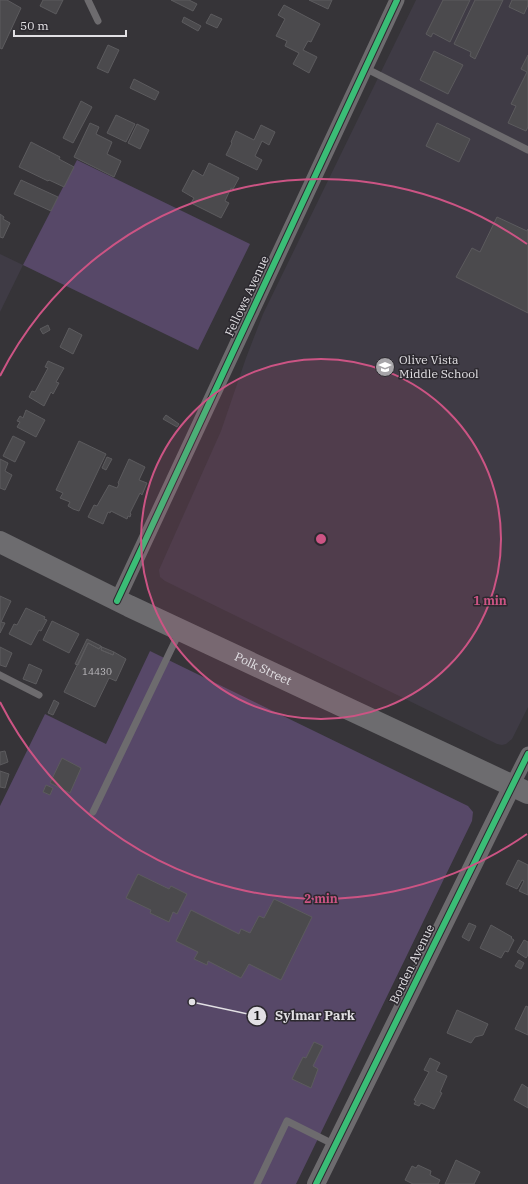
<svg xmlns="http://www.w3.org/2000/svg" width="528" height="1184" viewBox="0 0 528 1184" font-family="'IBM Plex Serif',serif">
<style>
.built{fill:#3f3b45}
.green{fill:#574868}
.building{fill:#4b4a4d;stroke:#5c5b5e}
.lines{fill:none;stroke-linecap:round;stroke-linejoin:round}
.service{stroke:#6d6b6e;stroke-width:7}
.minor{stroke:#6d6b6e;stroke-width:15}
.tertiary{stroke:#6d6b6e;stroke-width:18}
.primary{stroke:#6d6c6f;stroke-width:22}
.cycleway-casing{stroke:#2c292f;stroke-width:8}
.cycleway{stroke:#3abd76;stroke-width:6}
.ring{fill:none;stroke:#cc5484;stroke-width:2}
.labels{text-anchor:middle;stroke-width:3;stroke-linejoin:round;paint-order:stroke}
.number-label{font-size:10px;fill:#bcbabe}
.street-label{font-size:12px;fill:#e2e0e4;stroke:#2c292f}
.poi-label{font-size:12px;fill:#e2e0e4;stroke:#2c292f;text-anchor:start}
.centre{fill:#cc5484;stroke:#2c292f;stroke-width:2}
.ring-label{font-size:12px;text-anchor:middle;font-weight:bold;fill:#cc5484;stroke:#2c292f;stroke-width:3;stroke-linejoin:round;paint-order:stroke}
.leader{fill:none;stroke:#e2e0e4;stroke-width:1.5}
.callout-dot{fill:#e2e0e4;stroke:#2c292f;stroke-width:1.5}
.mark-label{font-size:12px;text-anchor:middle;font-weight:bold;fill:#111}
.callout-label{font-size:13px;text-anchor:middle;font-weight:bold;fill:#e2e0e4;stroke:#2c292f;stroke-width:3;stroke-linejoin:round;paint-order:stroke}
</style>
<rect width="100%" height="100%" fill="#363438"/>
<path class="built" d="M416,0h112v707l-16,32 -6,5 -4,1 -5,-1 -332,-163 -5,-4 -1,-7 62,-139 25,-73 17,-44z
M0,254l23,11 -23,47z"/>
<path class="green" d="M77,160l173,84 -52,106 -175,-85z
M150,651l318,155 5,6 -1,9 -176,363h-296v-378l45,-92 61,30z"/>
<path class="building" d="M0,0h7l14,8 -19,41 -2,-1z
M43,0h20l-7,14 -16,-8z
M171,0h18l8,4 -4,7z
M309,0h23l-4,9z
M443,0h27l-20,42 -17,-9 -2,4 -5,-3z
M475,0h28l-28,59 -5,-3 1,-4 -17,-8z
M512,0h16v5l-4,9 -15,-7z
M284,5l36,19 -9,18 -3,-1 -5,9 14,7 -8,16 -16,-9 6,-11 -14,-7 2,-5 -11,-5 9,-17 -7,-4z
M211,14l11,5 -5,9 -11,-5z
M184,17l17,9 -3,5 -16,-9z
M108,45l11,5 -11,23 -11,-5z
M434,51l29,14 -15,29 -28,-14z
M528,55v72l-2,4 -18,-8 8,-17 -5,-2 16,-32 -6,-3z
M134,79l25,13 -4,8 -25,-12z
M81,101l11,6 -19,36 -10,-5z
M116,115l19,9 -9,18 -19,-9z
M90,123l9,4 -3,7 16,8 -5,12 14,7 -7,16 -40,-20z
M437,123l33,16 -11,23 -33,-16z
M137,124l12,6 -9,19 -12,-6z
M261,125l14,7 -6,13 -7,-4 -7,15 7,4 -5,10 -31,-15 6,-12 -1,-1 5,-11 18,9z
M31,142l29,15 -1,2 15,8 -10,20 -15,-7 -1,1 -29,-14z
M209,163l30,15 -6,11 -2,-1 -6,13 4,2 -8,15 -30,-15 3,-5 -12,-7 11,-21 10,6z
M21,180l37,17 -7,14 -37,-17z
M0,214l4,3 -1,2 7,4 -7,15 -3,-1z
M497,217l30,14 1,-2v84l-72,-36 16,-29 8,4z
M48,325l2,5 -7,4 -3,-5z
M69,328l13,7 -9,19 -13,-7z
M48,361l16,7 -8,14 3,1 -6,11 -2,-2 -7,14 -15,-9 3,-6 3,1 13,-24 -3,-1z
M26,410l19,10 -9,17 -19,-10 3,-5 -3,-1 3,-5 3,2z
M166,415l13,9 -2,3 -14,-8z
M13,436l12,6 -10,20 -12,-6z
M79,441l27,13 -27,57 -6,-2 -5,-3 2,-4 -10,-4 3,-5 -7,-3z
M107,457l5,2 -6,11 -4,-2z
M0,459l8,4 -3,8 7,4 -7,15 -5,-2z
M129,459l16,8 -6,13 8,3 -5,12 -2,-2 -10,20 1,1 -1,3 -2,-1 -1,3 -16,-8 -1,2 -2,-1 -5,12 -15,-7 6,-12 3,1 12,-21 8,3 2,-4 -1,-1z
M0,596l11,5 -10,21 4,1 -5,10z
M26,608l19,9 -1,2 3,1 -6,11 -2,-1 -8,15 -22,-11 5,-10 3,1z
M52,621l27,13 -10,19 -26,-13z
M87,639l14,7 -2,3 -11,-6 -10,22 -3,-1z
M88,643l11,6 2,-3 1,1 -1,3 12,5 1,-3 12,7 -10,22 -7,-3 -14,29 -31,-15z
M0,647l12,6 -6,14 -6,-2z
M102,647l12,5 -1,3 -12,-5z
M29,664l13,6 -6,14 -13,-5z
M54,700l5,3 -6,12 -5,-2z
M5,751l3,11 -8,3v-13z
M62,758l19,10 -11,25 -20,-10z
M0,771l9,3 -4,14 -5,-1z
M46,785l7,3 -3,7 -7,-3z
M518,860l10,5v30l-9,-4 5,-10 -2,-1 -5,9 -11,-5z
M138,874l31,15 2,-3 16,8 -10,20 -4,-2 -4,10 -19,-9 1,-3 -25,-12z
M274,899l38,18 -31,63 -32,-16 -8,14 -33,-17 -1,4 -13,-6 4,-7 -22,-11 15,-31 48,24 2,-5 9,4 9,-17 5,2z
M469,923l7,3 -7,15 -7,-4z
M491,925l21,12 -1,1 3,2 -6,12 -3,-1 -4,7 -21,-10z
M524,940l4,2v13l-2,3 -9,-6z
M519,960l5,3 -3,6 -6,-3z
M526,1006l2,1v28l-13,-6z
M457,1010l31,14 -5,11 -8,2 -4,6 -24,-10z
M314,1042l9,4 -10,20 5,3 -7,19 -19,-9 11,-22 3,1z
M430,1058l10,5 -4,8 11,5 -7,16 2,1 -8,16 -13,-6 -2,3 -5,-2 2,-3 -2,-1 15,-28 -5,-2z
M522,1084l6,4v20l-14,-8z
M456,1160l24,12 -6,12h-29z
M418,1165l13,6 -1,4 10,5 -2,4h-25l-8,-4 7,-14 4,2z"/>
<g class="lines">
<path class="service" d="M88,0l10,21
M365,68l163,82
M0,675l39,20
M93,812l86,-179
M257,1184l30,-63 48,24"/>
<path class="minor" d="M117,601l280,-601
M512,786l16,-32"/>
<path class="tertiary" d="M316,1184l196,-398"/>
<path class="primary" id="s1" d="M0,542l129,64 399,187"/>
<defs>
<path id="cycleway" d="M117,601l280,-601
M316,1184l212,-430"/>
</defs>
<use href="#cycleway" class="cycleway-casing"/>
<use href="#cycleway" class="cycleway"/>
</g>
<circle cx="321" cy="539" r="180" fill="#cc5484" fill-opacity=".12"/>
<g class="ring">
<circle cx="321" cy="539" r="180"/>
<path d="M527 834A360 360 0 0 1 0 702M0 376A360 360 0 0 1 527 244"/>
</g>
<defs>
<symbol id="school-disc" viewBox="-11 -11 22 22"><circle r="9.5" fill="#a6a4a8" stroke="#2c292f"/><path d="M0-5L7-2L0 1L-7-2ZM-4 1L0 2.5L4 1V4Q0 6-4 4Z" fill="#fff"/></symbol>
</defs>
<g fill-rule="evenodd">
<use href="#school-disc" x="374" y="356" width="22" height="22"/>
</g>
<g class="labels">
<g class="number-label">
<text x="97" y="675">14430</text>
</g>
<g class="street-label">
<text transform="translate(247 296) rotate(-65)" y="4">Fellows Avenue</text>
<text dy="4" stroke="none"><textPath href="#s1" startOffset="292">Polk Street</textPath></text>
<text transform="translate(412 964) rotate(-64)" y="4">Borden Avenue</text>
</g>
<g class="poi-label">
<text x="399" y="364">Olive Vista<tspan x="399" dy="14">Middle School</tspan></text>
</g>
</g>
<circle cx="321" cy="539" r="6" class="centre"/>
<g class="ring-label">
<text x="490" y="605">1 min</text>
<text x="321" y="903">2 min</text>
</g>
<path class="leader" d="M192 1002L257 1016"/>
<g class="callout-dot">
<circle cx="192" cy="1002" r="4"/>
<circle cx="257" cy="1016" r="10"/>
</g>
<g class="mark-label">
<text x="257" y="1020">1</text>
</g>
<g class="callout-label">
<text x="315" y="1020">Sylmar Park</text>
</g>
<path d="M14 30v6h112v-6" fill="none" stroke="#e2e0e4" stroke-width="2"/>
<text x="20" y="30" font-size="12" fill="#e2e0e4" stroke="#2c292f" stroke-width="3" paint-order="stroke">50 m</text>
</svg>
